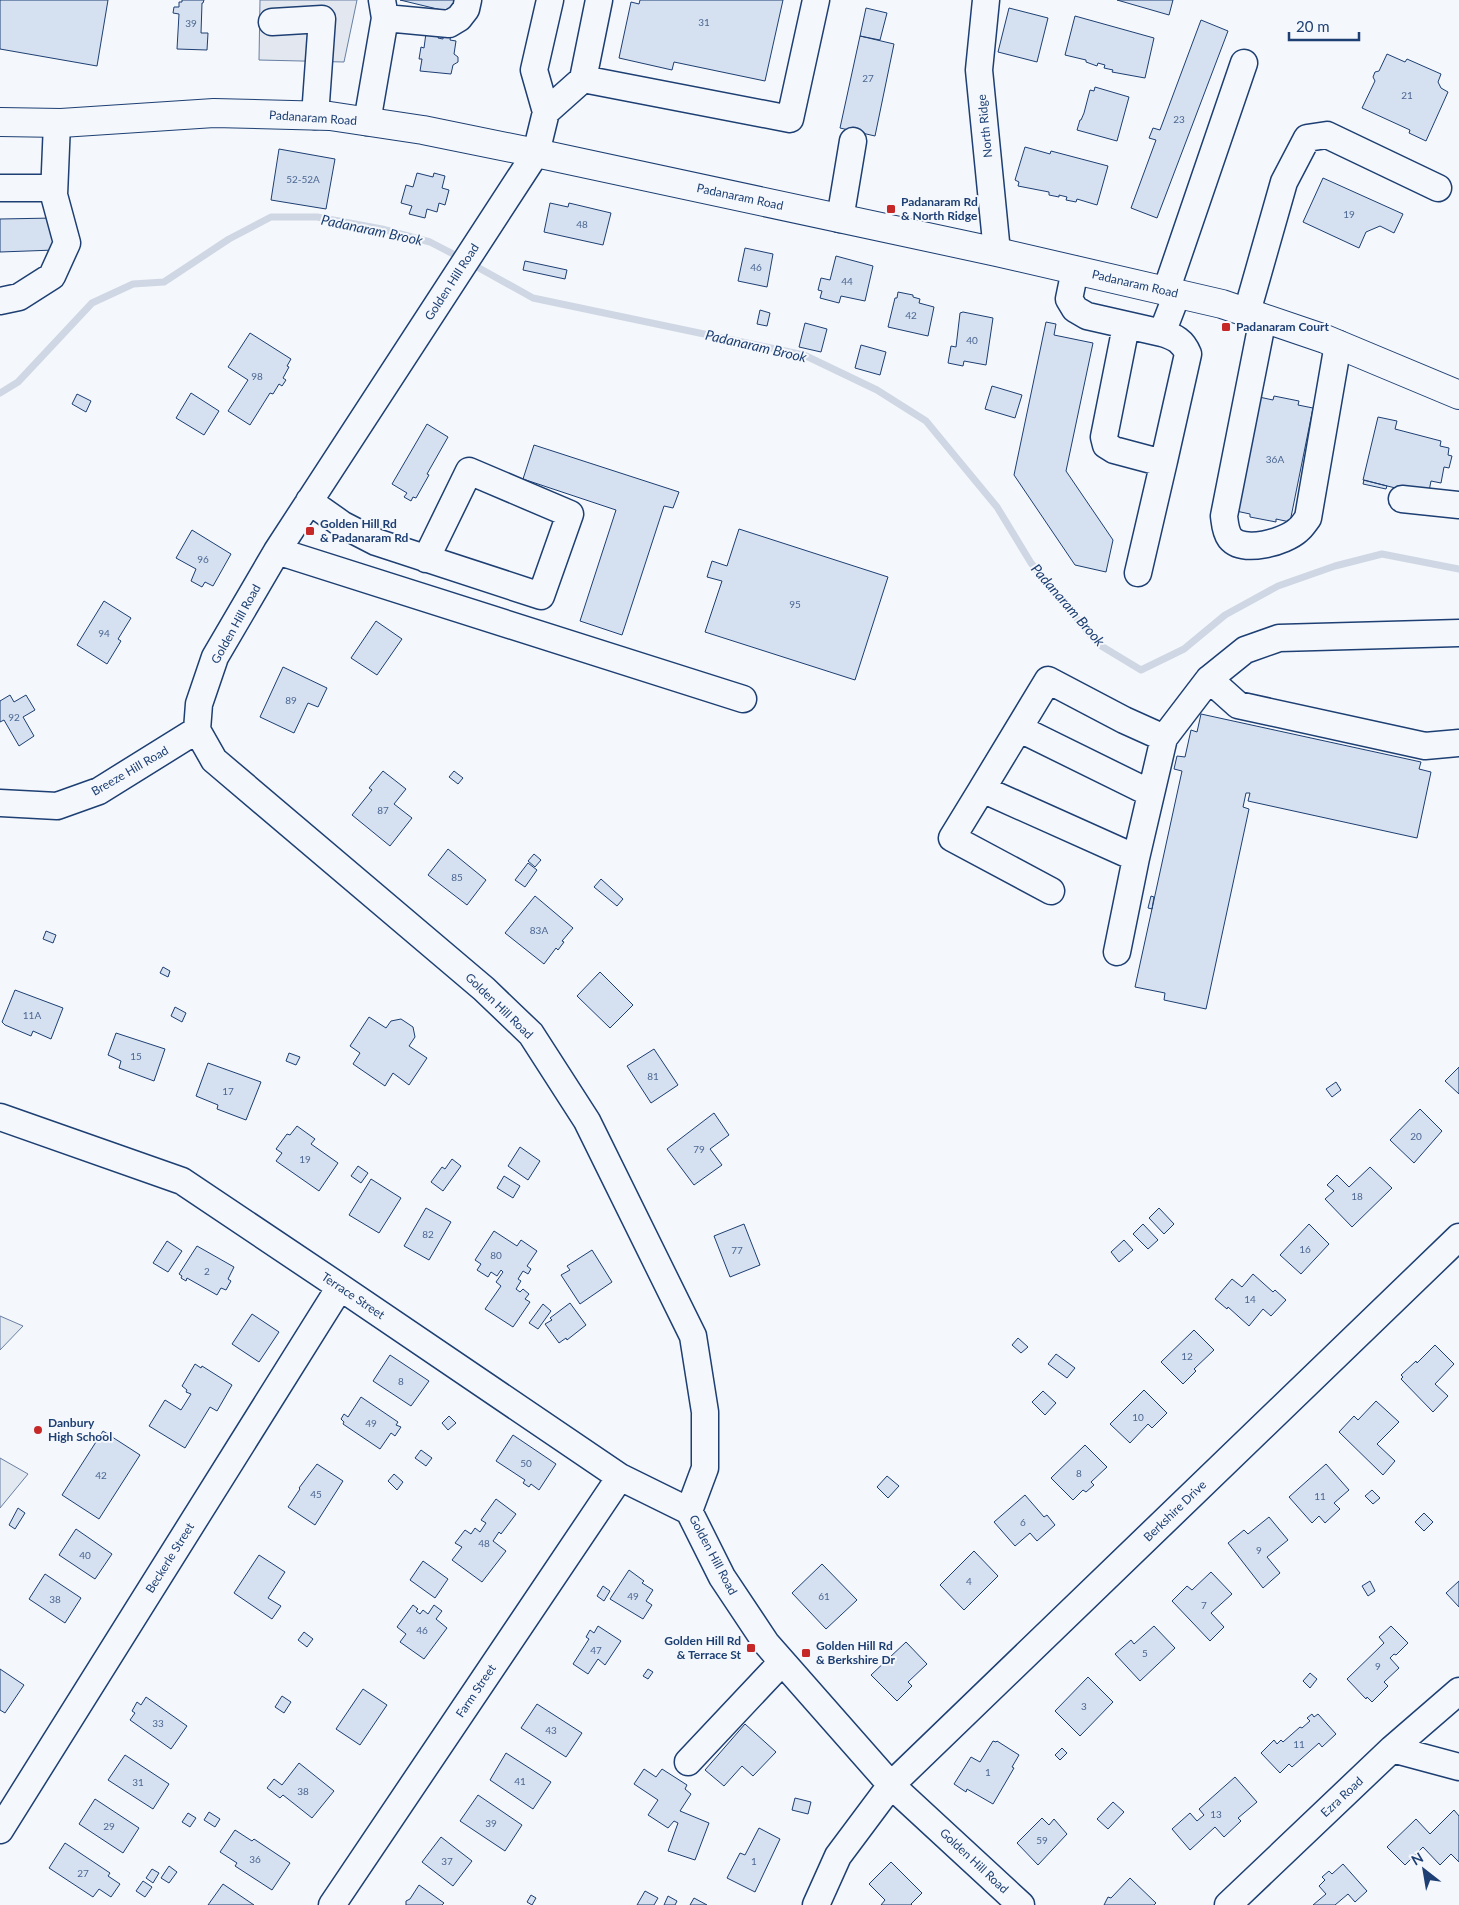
<svg xmlns="http://www.w3.org/2000/svg" width="1459" height="1905" viewBox="0 0 1459 1905" font-family="Lato,sans-serif">
<style>
.green{fill:#e3e9f0;stroke:#687fa3}
.parking{fill:#e3e8f0;stroke:#687fa3}
.lines{fill:none;stroke-linecap:round;stroke-linejoin:round}
.stream{stroke:#cfd7e4;stroke-width:7}
.building{fill:#d5e0f0;stroke:#1d3f73}
.minor-casing{stroke:#1d3f73;stroke-width:29}
.major-casing{stroke:#1d3f73;stroke-width:30}
.minor{stroke:#f4f7fb;stroke-width:26}
.major{stroke:#f4f7fb;stroke-width:28}
.poi-dot{fill:#c62828;stroke:#f4f7fb;stroke-width:2}
.labels{text-anchor:middle;stroke-width:4;stroke-linejoin:round;paint-order:stroke}
.number-label{font-size:10px;fill:#4b6792}
.street-label{font-size:12px;fill:#1d3f73;stroke:#f4f7fb}
.poi-label{font-size:12px;font-weight:bold;fill:#1d3f73;stroke:#f4f7fb;text-anchor:start}
.water-label{font-size:14px;font-style:italic;fill:#1d3f73;stroke:#f4f7fb}
</style>
<rect width="100%" height="100%" fill="#f4f7fb"/>
<path class="green" d="M0,1316l23,10 -23,24z
M0,1458l28,16 -28,34z"/>
<path class="parking" d="M260,0h97l-13,62 -85,-2z"/>
<g class="lines">
<path class="stream" d="M470,263l63,35 271,57 73,35 49,31 71,86 34,56 67,81 43,26 43,-21 41,-34 53,-29 57,-20 47,-12 77,15
M0,393l18,-11 74,-79 41,-19 31,-2 65,-43 42,-22h46l65,12 48,13 31,16"/>
</g>
<path class="building" d="M0,0h108l-11,66 -97,-17z
M182,0h22l-1,3h-1l-1,30h7l-1,17 -30,-1 2,-35 -6,-1 1,-6h5v-5h3z
M400,0h57l-3,13z
M640,0h143l-18,81 -91,-19 -2,8 -53,-12 12,-56 8,2z
M1117,0h56l-4,15z
M866,8l21,5 -7,27 -20,-4z
M1009,8l39,10 -11,44 -39,-10z
M1075,16l79,22 -9,40 -33,-6 1,-2 -9,-2 1,-3 -7,-2 -1,3 -11,-4v-2l-21,-5z
M1201,20l27,11 -71,187 -26,-10 25,-68 -7,-2 4,-10 7,2z
M444,32l7,1 -1,7 6,1 -2,13 4,3v5l-5,3 -2,9 -31,-3 2,-12h-3l2,-12 3,1 2,-15 13,2 -1,3 5,1z
M860,36l34,8 -19,92 -35,-8z
M1387,54l18,8 2,-3 34,15 -3,8 3,6 7,4 -22,49 -17,-8 1,-3 -48,-22 13,-27 -2,-4 2,-5 4,-1z
M1095,87l34,10 -12,44 -40,-11 3,-10h1l3,-7 6,-23 4,1z
M1025,147l25,7 1,-3 57,15 -11,39 -20,-6 -1,3 -10,-2 1,-3 -8,-2v2l-10,-2v-3l-31,-6 1,-4 -4,-2z
M279,149l56,10 -9,50 -55,-9z
M417,173l16,4 1,-4 11,3 -3,12 7,2 -4,15 -6,-2 -2,9 -10,-3 -2,9 -16,-4 3,-8 -11,-3 5,-18 7,2z
M1323,178l80,36 -9,19 -14,-7 -14,6 -7,16 -56,-26z
M550,203l18,4 1,-4 42,10 -8,32 -59,-13z
M54,218l1,32 -55,2v-33z
M745,248l28,6 -6,33 -29,-6z
M836,256l37,10 -8,35 -24,-5 -2,7 -19,-5 2,-7 -4,-1 3,-12 9,2z
M525,261l42,9 -2,9 -42,-9z
M898,292l15,3v2l7,2 -1,4 15,4 -6,29 -40,-9 7,-29h2z
M760,310l10,3 -3,13 -10,-2z
M963,312l30,6 -7,47 -22,-4 -1,5 -15,-3 3,-17 5,1 4,-34z
M1046,322l10,2 -2,11 39,8 -27,128 47,69 -7,32 -31,-7 -61,-90z
M805,323l22,6 -6,23 -22,-5z
M250,333l41,26 -4,7 2,1 -6,11 3,2 -4,6 -3,-2 -6,10 -3,-1 -20,32 -22,-14 20,-31 -20,-13z
M861,345l25,7 -6,23 -25,-7z
M992,386l30,9 -7,23 -30,-9z
M191,393l28,18 -15,24 -28,-17z
M77,394l14,7 -5,11 -14,-8z
M1274,396l25,5 -1,4 15,3 -23,114 -14,-3v3l-26,-5v-3l-14,-3 23,-114 14,3z
M1378,417l19,4 -2,8 46,12 -1,5 9,2 -1,7 4,1 -3,12 -5,-1 -3,16 -10,-2 -3,15 -65,-16z
M427,424l21,13 -21,37 2,1 -13,23 -3,-1 -2,4 -7,-4 3,-4 -15,-9z
M534,445l145,47 -6,16 -9,-2 -42,129 -42,-14 36,-111 -93,-31z
M1364,480l23,6 -1,3 -23,-5z
M739,529l149,48 -33,103 -150,-48 17,-51 -15,-4 5,-16 15,5z
M192,530l39,24 -18,32 -8,-4 -3,5 -11,-6 5,-12 -20,-11z
M104,601l27,17 -13,21 3,2 -14,23 -30,-19z
M376,621l26,18 -25,36 -26,-17z
M283,667l44,21 -9,19 -10,-4 -14,30 -34,-16z
M10,695l4,7 12,-7 9,15 -12,7 11,19 -15,10 -15,-26 -4,2v-21z
M1201,714l220,48 -2,7 12,3 -14,66 -169,-37 2,-8h-4l-3,14 6,2 -43,200 -42,-9 1,-7 -30,-6 47,-216 -8,-2 3,-13 8,1 6,-27 6,2z
M383,771l23,18 -12,15 18,14 -22,28 -38,-31 20,-25 -3,-2z
M454,771l9,7 -5,6 -9,-7z
M448,849l38,31 -19,25 -39,-30z
M534,854l7,6 -6,7 -7,-6z
M528,863l9,7 -12,17 -10,-7z
M601,879l22,20 -6,7 -23,-19z
M535,896l38,32 -11,13 2,1 -6,8 -2,-2 -12,16 -39,-31z
M1151,896l3,1 -2,12 -4,-1z
M46,931l10,4 -3,8 -10,-4z
M163,967l7,4 -2,6 -8,-4z
M600,972l33,33 -23,23 -33,-32z
M15,990l48,18 -12,31 -18,-8 -2,5 -26,-11 -3,-3z
M175,1007l11,6 -4,9 -11,-6z
M369,1017l17,11 5,-7 10,-2 12,8 2,10 -6,9 18,12 -18,27 -16,-12 -8,13 -32,-22 7,-11 -10,-7z
M116,1033l49,16 -11,32 -35,-13 2,-7 -13,-6z
M654,1049l24,36 -27,18 -24,-37z
M289,1053l11,4 -4,8 -10,-4z
M208,1063l53,19 -15,38 -29,-11 1,-4 -22,-9z
M1459,1067v27l-14,-13z
M1336,1082l5,8 -9,7 -6,-8z
M1420,1109l22,22 -28,32 -24,-23z
M714,1113l15,22 -19,14 12,16 -28,20 -27,-36z
M297,1126l18,13 -4,5 27,19 -19,28 -43,-30 6,-8 -6,-4 11,-15 3,1z
M520,1147l20,14 -12,19 -20,-14z
M452,1159l9,7 -18,25 -12,-9 11,-15 3,2z
M358,1166l10,7 -7,10 -10,-7z
M1370,1167l22,21 -40,39 -27,-28 9,-8 -7,-6 10,-10 12,12z
M504,1176l16,10 -7,12 -16,-10z
M371,1179l30,19 -22,35 -30,-18z
M426,1208l25,14 -22,38 -25,-14z
M1159,1208l15,16 -10,10 -15,-16z
M744,1224l16,41 -30,12 -16,-41z
M1143,1224l15,16 -10,9 -15,-15z
M1309,1224l20,20 -28,30 -21,-19z
M494,1231l23,15 4,-6 16,11 -10,15 4,3 -3,5 -5,-3 -5,8 3,2 -5,8 4,3 3,-3 6,5 -4,5 5,3 -17,25 -28,-18 16,-23 -5,-4 7,-10 -2,-2 -4,6 -6,-4 -3,5 -11,-7 4,-6 -6,-4z
M1124,1240l9,10 -14,12 -8,-10z
M167,1241l15,10 -14,21 -15,-9z
M197,1246l37,21 -6,12 3,2 -5,9 -5,-2 -4,7 -30,-17 -1,3 -5,-3 1,-2 -3,-2z
M592,1250l20,32 -32,22 -19,-29 9,-5 -3,-4z
M1253,1274l20,18 2,-2 11,10 -15,16 -8,-7 -14,17 -21,-19 -1,2 -12,-10 17,-20 10,8z
M570,1303l16,22 -19,15 -1,-2 -7,5 -14,-19 7,-4 -2,-2z
M543,1304l8,7 -13,18 -9,-6z
M252,1314l27,18 -20,30 -27,-18z
M1194,1330l20,20 -20,19 2,2 -13,13 -22,-22z
M1018,1338l10,9 -7,6 -9,-8z
M1435,1345l19,19 -19,20 13,12 -15,16 -32,-33 2,-2 -2,-2 15,-14 1,2z
M1056,1354l19,14 -8,10 -19,-14z
M390,1355l39,26 -18,25 -38,-25z
M195,1364l6,4 1,-2 30,19 -15,26 -7,-4 -25,41 -36,-22 16,-26 16,10 10,-16 -5,-2 1,-2 -5,-4z
M1144,1390l23,23 -15,15 -4,-4 -18,19 -20,-19z
M1043,1391l13,12 -11,12 -13,-13z
M361,1397l37,25 -2,3 5,2 -6,9 -4,-3 -11,16 -37,-25 1,-2 -3,-3 3,-5 4,3z
M1376,1401l23,21 -22,22 18,17 -12,14 -44,-43 15,-16 4,4z
M449,1416l7,7 -8,7 -6,-7z
M103,1431l37,24 -41,64 -37,-24z
M513,1435l43,29 -17,26 -8,-6 -2,3 -6,-4 2,-3 -29,-19z
M1085,1445l22,22 -16,15 3,3 -8,7 -3,-2 -10,10 -22,-22z
M421,1450l11,8 -6,8 -11,-8z
M317,1464l26,17 -28,44 -27,-18 12,-18 -1,-1z
M1326,1464l23,26 -15,13 6,6 -15,14 -6,-7 -7,7 -23,-26z
M394,1474l9,8 -6,8 -9,-9z
M887,1476l12,10 -11,12 -11,-11z
M1372,1490l8,8 -7,6 -8,-8z
M1025,1495l19,22 3,-2 8,10 -18,16 -7,-8 -15,13 -21,-24z
M496,1499l20,15 -15,20 -2,-2 -6,9 13,10 -24,31 -30,-22 10,-13 -7,-4 10,-13 6,4 4,-6 5,4 6,-9 -5,-3z
M18,1508l7,5 -10,16 -6,-4z
M1424,1513l9,9 -9,9 -9,-9z
M1269,1517l19,23 -21,17 13,16 -17,15 -35,-45 16,-13 4,4z
M76,1529l36,25 -17,25 -36,-24z
M974,1551l24,25 -34,34 -24,-25z
M259,1555l26,17 -17,26 13,8 -9,13 -38,-26z
M423,1561l25,18 -13,19 -25,-18z
M822,1564l35,36 -31,29 -34,-36z
M629,1570l15,11 -2,2 11,7 -7,11 6,4 -9,14 -33,-20z
M1211,1572l21,22 -21,19 13,14 -14,14 -38,-40 15,-15 5,4z
M45,1574l36,24 -16,25 -36,-24z
M1370,1581l5,10 -7,5 -6,-10z
M1459,1581v26l-13,-14z
M603,1586l7,5 -6,10 -7,-5z
M413,1605l5,4 -2,2 4,3 3,-4 5,4 6,-9 8,6 -6,8 11,9 -23,31 -24,-17 6,-8 -9,-7z
M598,1626l23,15 -16,24 -7,-6 -10,15 -15,-10 16,-25 -3,-2 4,-7 4,3z
M1154,1626l21,22 -35,33 -25,-27 16,-14 3,4z
M1391,1626l17,17 -12,12 -2,-1 -4,4 9,10 -15,14 4,4 -16,16 -5,-5 -1,2 -19,-20 37,-36 -5,-6z
M304,1632l9,7 -6,8 -9,-7z
M906,1642l21,22 -19,18 4,4 -15,15 -26,-26z
M0,1669l24,16 -19,28 -5,-3z
M648,1669l5,3 -5,7 -5,-3z
M1310,1673l7,6 -7,9 -7,-7z
M1088,1677l25,25 -33,34 -25,-25z
M363,1689l24,16 -27,40 -24,-16z
M282,1696l9,6 -7,11 -9,-6z
M146,1697l41,29 -16,23 -41,-29 5,-7 -3,-2 5,-9 4,3z
M537,1704l45,29 -16,24 -45,-29z
M1312,1714l2,3 4,-3 18,20 -14,13 -3,-4 -27,24 -3,-3 -9,9 -19,-20 13,-13 3,4 4,-4 2,2 17,-15 2,1 8,-7 -3,-3z
M745,1724l31,28 -23,24 -11,-10 -18,20 -19,-16z
M993,1741l3,1 1,-1 22,14 -7,12 2,1 -21,36 -26,-15 -1,3 -12,-8 17,-27 9,5z
M1062,1748l5,5 -7,7 -5,-5z
M506,1753l45,29 -18,27 -43,-29z
M125,1755l44,29 -16,25 -45,-29z
M299,1763l35,28 -22,27 -29,-23 -3,3 -13,-10 7,-9 8,6z
M644,1769l12,8 6,-8 25,16 -2,4 6,5 -11,17 29,12 -14,37 -27,-9 10,-28 -4,-2 -6,7 -20,-13 10,-15 -24,-16z
M1235,1777l22,25 -19,16 3,3 -17,16 -9,-10 -25,23 -18,-21 18,-16 7,8 7,-6 -5,-6z
M478,1795l44,30 -17,26 -45,-30z
M795,1798l16,4 -3,12 -16,-4z
M95,1799l44,29 -16,25 -44,-29z
M1113,1802l11,10 -16,17 -11,-10z
M1454,1810l5,6v46l-8,-8 -11,11 -17,-18 -18,18 -18,-18 29,-28 14,15z
M209,1812l11,7 -5,8 -11,-7z
M188,1813l8,5 -6,9 -8,-5z
M1042,1818l7,7 5,-6 13,15 -29,31 -21,-22z
M759,1828l21,11 -25,53 -28,-14 13,-25 5,2z
M235,1830l17,11 2,-2 36,24 -18,27 -37,-24 2,-3 -17,-11z
M441,1837l31,24 -19,25 -31,-24z
M65,1843l45,30 -2,3 12,8 -9,13 -12,-8 -6,8 -44,-29z
M891,1862l31,31 -11,11 1,1h-31l4,-5 -16,-16z
M1343,1864l24,27 -12,11 -7,-8 -13,11h-22l13,-11 -7,-8 6,-6 -3,-3 7,-6 3,3z
M169,1866l8,6 -8,11 -8,-5z
M152,1869l7,4 -6,10 -7,-5z
M1130,1878l26,25 -2,2h-50l4,-8 3,1z
M143,1881l9,6 -7,10 -9,-6z
M223,1884l31,21h-46z
M419,1885l25,18 -2,2h-36v-4l4,-2z
M645,1891l13,7 -4,7h-17z
M531,1895l5,3 -4,7 -5,-3z
M668,1896l9,5 -2,4h-11z
M694,1898l13,7h-17z"/>
<g class="lines">
<defs>
<path id="minor" d="M550,0l-16,70 12,42 37,-33 16,-79
M986,0l-7,70 18,182
M385,18l64,6 10,-6 7,-9 2,-9
M272,22l50,-3 -7,97
M583,79l207,40 26,-119
M546,112l-10,41 -259,398 -62,106 -16,47 -2,26 17,30 270,229 47,45 56,87 106,215 12,76v56l-16,43 33,66 44,66 125,142 130,120
M367,122l18,-104 -3,-18
M0,188h54
M840,219l13,-78
M1075,270l-6,29 6,10 12,7 75,17 15,-39
M1166,291l78,-228
M0,301l19,-4 33,-21 15,-33 -13,-48 3,-72
M1247,312l37,-130 23,-44 20,-3 111,53
M1263,318l-39,198c1,7 1,15 6,22 13,16 55,4 68,-8 4,-3 7,-8 10,-12l30,-174
M1126,326l-22,111 2,8 8,5 45,12 5,-1 24,-107c-5,-13 -13,-17 -26,-21
M1402,499l57,6
M309,501l34,24 33,17 165,54 29,-82 -101,-43 -43,88
M277,551l466,148
M1138,573l26,-112
M1209,679l29,26 187,41 34,-3
M1020,729l130,64
M1164,738l-40,-18 -76,-40 -66,109 154,69 28,-120 45,-59 36,-29 34,-12 180,-5
M982,789l-30,49 99,53
M0,803l57,3 42,-15 98,-61
M1117,952l19,-94
M0,1117l182,64 158,106 280,190 69,34
M1392,1749l67,18
M688,1762l94,-100
M0,1830l340,-543
M332,1905l288,-428
M816,1905l22,-49 53,-71 568,-548
M1228,1905l164,-156 67,-58"/>
<path id="major" d="M0,122l61,1 153,-10 116,3 93,14 113,23 461,99 225,52 103,35 134,56"/>
</defs>
<use href="#minor" class="minor-casing"/>
<use href="#major" class="major-casing"/>
<use href="#minor" class="minor"/>
<use href="#major" class="major"/>
</g>
<g class="poi-dot">
<rect x="886" y="204" width="10" height="10" rx="2.5"/>
<rect x="1221" y="322" width="10" height="10" rx="2.5"/>
<rect x="305" y="526" width="10" height="10" rx="2.5"/>
<circle cx="38" cy="1430" r="5"/>
<rect x="746" y="1643" width="10" height="10" rx="2.5"/>
<rect x="801" y="1648" width="10" height="10" rx="2.5"/>
</g>
<g class="labels">
<g class="number-label">
<text x="704" y="26">31</text>
<text x="191" y="27">39</text>
<text x="868" y="82">27</text>
<text x="1407" y="99">21</text>
<text x="1179" y="123">23</text>
<text x="303" y="183">52-52A</text>
<text x="1349" y="218">19</text>
<text x="582" y="228">48</text>
<text x="756" y="271">46</text>
<text x="847" y="285">44</text>
<text x="911" y="319">42</text>
<text x="972" y="344">40</text>
<text x="257" y="380">98</text>
<text x="1275" y="463">36A</text>
<text x="203" y="563">96</text>
<text x="795" y="608">95</text>
<text x="104" y="637">94</text>
<text x="291" y="704">89</text>
<text x="14" y="721">92</text>
<text x="383" y="814">87</text>
<text x="457" y="881">85</text>
<text x="539" y="934">83A</text>
<text x="32" y="1019">11A</text>
<text x="136" y="1060">15</text>
<text x="653" y="1080">81</text>
<text x="228" y="1095">17</text>
<text x="1416" y="1140">20</text>
<text x="699" y="1153">79</text>
<text x="305" y="1163">19</text>
<text x="1357" y="1200">18</text>
<text x="428" y="1238">82</text>
<text x="1305" y="1253">16</text>
<text x="737" y="1254">77</text>
<text x="496" y="1259">80</text>
<text x="207" y="1275">2</text>
<text x="1250" y="1303">14</text>
<text x="1187" y="1360">12</text>
<text x="401" y="1385">8</text>
<text x="1138" y="1421">10</text>
<text x="371" y="1427">49</text>
<text x="526" y="1467">50</text>
<text x="1079" y="1477">8</text>
<text x="101" y="1479">42</text>
<text x="316" y="1498">45</text>
<text x="1320" y="1500">11</text>
<text x="1023" y="1526">6</text>
<text x="484" y="1547">48</text>
<text x="1259" y="1554">9</text>
<text x="85" y="1559">40</text>
<text x="969" y="1585">4</text>
<text x="633" y="1600">49</text>
<text x="824" y="1600">61</text>
<text x="55" y="1603">38</text>
<text x="1204" y="1609">7</text>
<text x="422" y="1634">46</text>
<text x="596" y="1654">47</text>
<text x="1145" y="1657">5</text>
<text x="1378" y="1670">9</text>
<text x="1084" y="1710">3</text>
<text x="158" y="1727">33</text>
<text x="551" y="1734">43</text>
<text x="1299" y="1748">11</text>
<text x="988" y="1776">1</text>
<text x="520" y="1785">41</text>
<text x="138" y="1786">31</text>
<text x="303" y="1795">38</text>
<text x="1216" y="1818">13</text>
<text x="491" y="1827">39</text>
<text x="109" y="1830">29</text>
<text x="1042" y="1844">59</text>
<text x="255" y="1863">36</text>
<text x="447" y="1865">37</text>
<text x="754" y="1865">1</text>
<text x="83" y="1877">27</text>
</g>
<g class="street-label">
<text transform="translate(313 118) rotate(4)" y="4">Padanaram Road</text>
<text transform="translate(985 126) rotate(-96)" y="4">North Ridge</text>
<text transform="translate(740 197) rotate(12)" y="4">Padanaram Road</text>
<text transform="translate(452 282) rotate(-57)" y="4">Golden Hill Road</text>
<text transform="translate(1135 284) rotate(13)" y="4">Padanaram Road</text>
<text transform="translate(236 624) rotate(-61)" y="4">Golden Hill Road</text>
<text transform="translate(130 771) rotate(-30)" y="4">Breeze Hill Road</text>
<text transform="translate(499 1006) rotate(44)" y="4">Golden Hill Road</text>
<text transform="translate(353 1296) rotate(34)" y="4">Terrace Street</text>
<text transform="translate(1175 1511) rotate(-44)" y="4">Berkshire Drive</text>
<text transform="translate(713 1555) rotate(62)" y="4">Golden Hill Road</text>
<text transform="translate(170 1558) rotate(-58)" y="4">Beckerle Street</text>
<text transform="translate(476 1691) rotate(-56)" y="4">Farm Street</text>
<text transform="translate(1342 1797) rotate(-43)" y="4">Ezra Road</text>
<text transform="translate(974 1861) rotate(43)" y="4">Golden Hill Road</text>
</g>
<g class="poi-label">
<text x="901" y="206">Padanaram Rd<tspan x="901" dy="14">&amp; North Ridge</tspan></text>
<text x="1236" y="331">Padanaram Court</text>
<text x="320" y="528">Golden Hill Rd<tspan x="320" dy="14">&amp; Padanaram Rd</tspan></text>
<text x="48" y="1427">Danbury<tspan x="48" dy="14">High School</tspan></text>
<text x="741" y="1645" text-anchor="end">Golden Hill Rd<tspan x="741" dy="14">&amp; Terrace St</tspan></text>
<text x="816" y="1650">Golden Hill Rd<tspan x="816" dy="14">&amp; Berkshire Dr</tspan></text>
</g>
<g class="water-label">
<text transform="translate(372 230) rotate(12)" y="5">Padanaram Brook</text>
<text transform="translate(756 346) rotate(13)" y="5">Padanaram Brook</text>
<text transform="translate(1068 605) rotate(49)" y="5">Padanaram Brook</text>
</g>
</g>
<g transform="translate(1424 1870) rotate(329)" stroke="#f4f7fb" stroke-width="4" paint-order="stroke">
<path d="M0-4L9 19L0 12L-9 19Z" fill="#1d3f73"/>
<text y="-8" font-size="14" font-weight="bold" text-anchor="middle" fill="#1d3f73">N</text>
</g>
<path d="M1289 32v8h70v-8" fill="none" stroke="#1d3f73" stroke-width="2.5"/>
<text x="1296" y="32" font-size="15" fill="#1d3f73" stroke="#f4f7fb" stroke-width="4" paint-order="stroke">20 m</text>
</svg>
